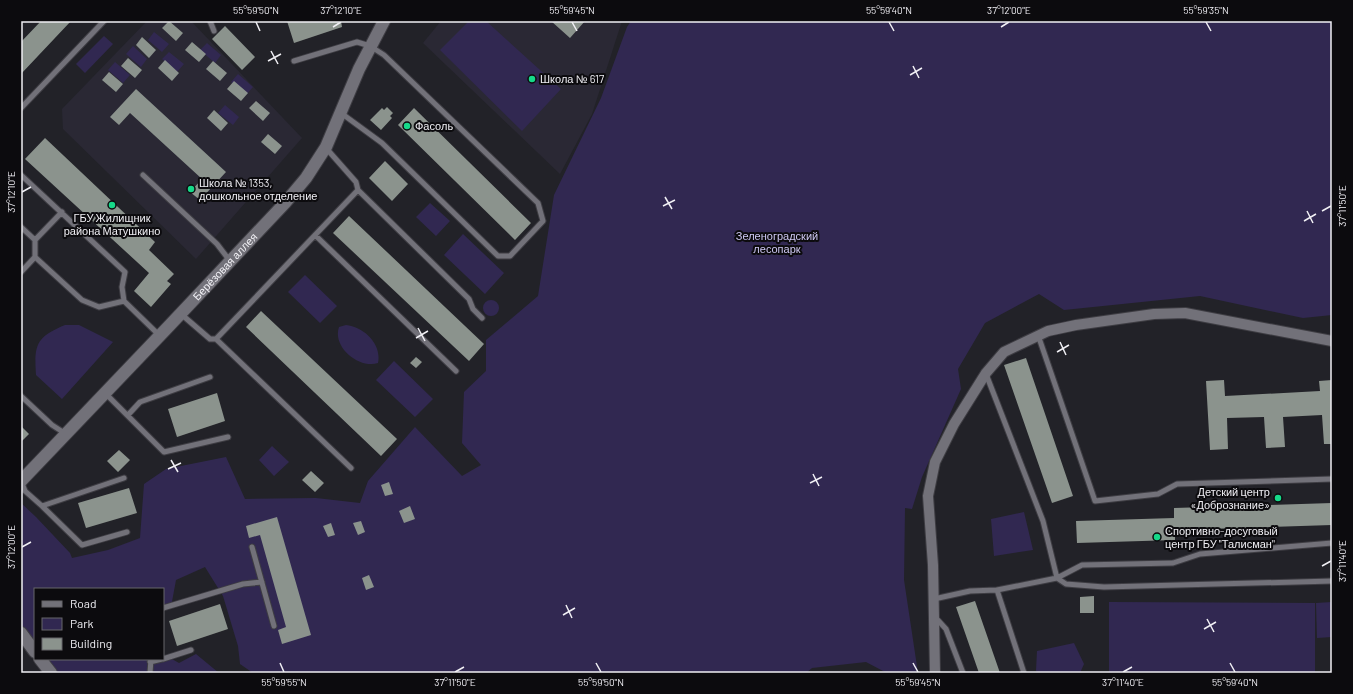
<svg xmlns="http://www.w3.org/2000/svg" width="1353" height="694" viewBox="0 0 1353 694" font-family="Barlow,sans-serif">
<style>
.built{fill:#2a2834}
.green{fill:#312851}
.building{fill:#8b938d}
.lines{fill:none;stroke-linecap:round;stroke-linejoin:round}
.service-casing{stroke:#3e3d43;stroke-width:7}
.minor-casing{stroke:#3e3d43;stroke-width:12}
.tertiary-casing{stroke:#3e3d43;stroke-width:14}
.service{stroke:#727179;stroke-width:5}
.minor{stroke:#727179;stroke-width:10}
.tertiary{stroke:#727179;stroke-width:12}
.ticks{fill:none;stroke:#f0eff4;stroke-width:1.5}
.poi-dot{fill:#16d989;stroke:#0c0b0e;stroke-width:1.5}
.labels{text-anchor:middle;stroke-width:4;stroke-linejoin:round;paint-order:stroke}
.poi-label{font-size:11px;fill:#f0eff4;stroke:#0c0b0e;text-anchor:start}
.park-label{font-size:11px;fill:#cec8f2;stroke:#0c0b0e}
.street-label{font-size:11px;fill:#f0eff4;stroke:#0c0b0e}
.neatline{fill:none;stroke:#f0eff4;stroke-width:1.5}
.ticks-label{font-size:10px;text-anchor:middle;fill:#f0eff4}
</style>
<rect width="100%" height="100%" fill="#222228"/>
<path class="built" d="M147,21h44l111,117 -106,121 -133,-130 -1,-20z
M441,21h181l-30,93 -32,60 -137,-131z"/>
<path class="green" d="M469,21h17l75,68 -39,42 -82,-81z
M631,21h701v294l-29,3 -103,-22 -136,14 -25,-16 -54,29 -27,46 3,20 -39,88 -10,32 -7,-1 -1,72 14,93 -33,-1 -19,-10 -54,6 -6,5h-553l-13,-9 -2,-18 -15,-50 -18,-29 -29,13 -5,27 -8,3v-21h-128v55l-14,-19v-122l15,14 34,36 2,5 36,-8 32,-12 4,-54 22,-15 60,-12 19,42 71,-1 44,5 8,-22 47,-54 47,49 19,-11 -19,-22 2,-51 22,-21v-31l52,-44 16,-101 47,-97 26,-71z
M154,32l15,12 -7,8 -14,-12z
M104,36l9,8 -28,29 -9,-9z
M207,43l14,12 -6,8 -15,-13z
M133,46l14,13 -6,8 -15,-13z
M169,52l15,12 -7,8 -15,-13z
M115,62l15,13 -7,8 -15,-13z
M238,74l15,13 -7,8 -15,-13z
M225,105l14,12 -6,8 -15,-12z
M430,203l20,18 -14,15 -20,-19z
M463,234l41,39 -19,21 -41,-39z
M305,275l32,31 -17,17 -32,-31z
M483 308a8 8 0 1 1 16 0a8 8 0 1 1-16 0Z
M65,325h14l34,17 -51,57 -26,-24c-2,-30 0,-38 29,-50z
M346,325c18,2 36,19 32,38 -19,6 -46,-16 -39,-36z
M394,361l39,38 -18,18 -39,-37z
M272,446l17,16 -15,14 -15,-16z
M1024,512l9,38 -39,6 -3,-37z
M1109,602l206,1v70h-206z
M1332,602v35l-15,1 -1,-35z
M1074,643l10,21 -4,9h-41l-3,-2 1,-20z
M163,654l16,9 17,-9 23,19h-162l-11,-14h117z"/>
<path class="building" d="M41,21h30l-50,53v-32z
M169,21l14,12 -7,8 -14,-13z
M287,21h54l1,6 -48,16z
M551,21h34l-15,17z
M225,26l30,31 -13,13 -30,-31z
M142,37l14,13 -7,8 -13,-13z
M192,42l14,12 -7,8 -14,-12z
M128,58l14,12 -7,8 -14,-12z
M165,60l14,13 -7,8 -14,-13z
M213,61l14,12 -7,8 -14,-12z
M109,72l14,12 -7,8 -14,-12z
M234,81l14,12 -7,8 -14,-12z
M136,89l90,83 -26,28 -10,-8 12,-13 -72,-66 -11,12 -9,-8z
M256,101l14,12 -7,8 -14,-13z
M387,107l6,6 -3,3 2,2 -11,12 -11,-10 12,-12 2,2z
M414,108l117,115 -16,17 -117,-115z
M214,110l14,13 -7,8 -14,-13z
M268,134l14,12 -7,8 -14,-12z
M45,138l110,104 -6,8 25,24 -7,7 4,3 -20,23 -17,-16 15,-18 -124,-114z
M385,161l23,23 -16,17 -23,-23z
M349,216l135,128 -15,17 -136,-128z
M261,311l136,128 -16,17 -135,-129z
M416,357l6,5 -6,6 -6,-5z
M1026,358l47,138 -21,7 -48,-138z
M1224,380l1,16 95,-5 -1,-10 13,-1v64h-8l-2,-29 -39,2 2,30 -19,1 -2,-31 -37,1 1,31 -18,1 -4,-69z
M217,393l8,28 -48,16 -9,-28z
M21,426l8,8 -8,8z
M119,450l11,10 -12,12 -11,-11z
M311,471l13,12 -9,9 -13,-12z
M389,482l4,12 -8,2 -4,-11z
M129,488l8,25 -51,15 -8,-25z
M1332,503v22l-157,5v10l-98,3 -1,-22 98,-3v-10z
M410,506l5,13 -11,4 -5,-12z
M277,517l34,118 -29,9 -4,-14 8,-3 -26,-92 -11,3 -3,-12z
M361,521l4,11 -7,3 -5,-12z
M331,523l4,12 -7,2 -5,-11z
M369,575l5,12 -8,3 -4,-12z
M1094,596v17h-14v-16z
M975,601l25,72h-21l-23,-66z
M220,604l8,25 -51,17 -8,-25z"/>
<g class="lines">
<defs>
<path id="service" d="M210,21l4,10
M294,61l63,-19 13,4 14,9 154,148 5,18 -33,35h-12l-116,-113 -41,-30
M21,108l83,-87
M326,148l30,34 2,8 111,109 4,10 9,9
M21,175l104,97 -3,15 2,14 35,34
M143,175l74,69 13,17
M21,227l14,13
M315,235l141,136
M35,257v-17l27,-28
M21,272l14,-15 47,43 17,7 25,-6
M181,314l29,25h6l142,-149
M1038,335l57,166 63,-7 19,-10 155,-5
M216,339l135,129
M986,374l57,147 14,57 9,6 38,3 228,-6
M106,394l58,58 64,-15
M21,396l31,29 14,9
M128,415l12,-13 70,-25
M21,481l4,10 17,15 82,-28
M42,506l40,39 45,-13
M252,547l22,79
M997,590l27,83
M934,599l36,-8 27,-1 60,-12 25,-13 91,-2 27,-9 132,-11
M163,608l80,-24 19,-2
M935,617l11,12 17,44
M163,659l28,-9
M150,662l12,-3
M150,673l1,-14"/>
<path id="minor" d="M935,673l-2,-108 -5,-69 7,-34 19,-38 32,-51 18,-21 44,-21 28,-6 78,-11 31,-1 147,28"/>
<g id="tertiary">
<path id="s1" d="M21,481l148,-155 116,-123 21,-25 20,-31 33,-78 25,-48"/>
<path d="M21,633l14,19"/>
<path d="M40,659l11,14"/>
</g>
</defs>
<use href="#service" class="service-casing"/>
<use href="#minor" class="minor-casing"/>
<use href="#tertiary" class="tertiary-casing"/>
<use href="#service" class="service"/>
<use href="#minor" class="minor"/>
<use href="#tertiary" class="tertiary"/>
</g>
<path class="ticks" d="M256,22l4,9M572,22l5,9M889,22l5,9M1206,22l5,9M333,27l8,-5M1001,27l8,-5M271,51l7,13M268,61l13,-7M913,66l6,12M910,75l12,-7M22,192l9,-5M665,197l7,12M663,206l12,-6M1307,211l6,12M1322,211l9,-5M1304,221l12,-7M418,328l7,13M416,338l12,-7M1060,342l6,13M1057,352l12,-7M171,460l7,12M168,469l13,-6M813,474l6,12M810,483l12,-6M22,547l9,-5M1322,566l9,-5M566,605l6,13M563,615l12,-7M1207,619l7,13M1204,629l12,-7M280,663l4,9M596,663l5,9M913,663l5,9M1230,663l5,9M455,672l9,-5M1123,672l9,-5"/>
<g class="poi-dot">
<circle cx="532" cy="79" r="4"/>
<circle cx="407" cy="126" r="4"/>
<circle cx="191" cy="189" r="4"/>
<circle cx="112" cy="205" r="4"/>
<circle cx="1278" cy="498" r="4"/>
<circle cx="1157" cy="537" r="4"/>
</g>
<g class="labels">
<g class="poi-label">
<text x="540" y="83">Школа № 617</text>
<text x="415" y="130">Фасоль</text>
<text x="199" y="187">Школа № 1353,<tspan x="199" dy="13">дошкольное отделение</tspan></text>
<text x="112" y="222" text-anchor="middle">ГБУ Жилищник<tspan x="112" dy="13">района Матушкино</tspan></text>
<text x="1270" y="496" text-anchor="end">Детский центр<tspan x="1270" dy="13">«Добрознание»</tspan></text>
<text x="1165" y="535">Спортивно-досуговый<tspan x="1165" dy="13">центр ГБУ "Талисман"</tspan></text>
</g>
<g class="park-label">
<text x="777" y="240">Зеленоградский<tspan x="777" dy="13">лесопарк</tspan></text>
</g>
<g class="street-label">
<text dy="4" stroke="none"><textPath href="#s1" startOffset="296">Берёзовая аллея</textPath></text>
</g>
</g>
<rect width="1353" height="694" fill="none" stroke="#0c0b0e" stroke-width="44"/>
<rect x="34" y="588" width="130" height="72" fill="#0c0b0e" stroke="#67666a"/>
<rect x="42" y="601" width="20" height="6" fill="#727179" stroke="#67666a"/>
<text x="70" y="608" font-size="12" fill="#f0eff4">Road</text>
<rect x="42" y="618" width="20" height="12" fill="#312851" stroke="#67666a"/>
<text x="70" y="628" font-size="12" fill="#f0eff4">Park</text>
<rect x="42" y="638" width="20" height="12" fill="#8b938d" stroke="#67666a"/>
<text x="70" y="648" font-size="12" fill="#f0eff4">Building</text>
<rect x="22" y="22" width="1309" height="650" class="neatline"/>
<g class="ticks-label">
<text x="256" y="14">55°59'50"N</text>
<text x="341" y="14">37°12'10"E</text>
<text x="572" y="14">55°59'45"N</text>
<text x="889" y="14">55°59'40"N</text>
<text x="1009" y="14">37°12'00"E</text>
<text x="1206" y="14">55°59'35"N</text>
<text transform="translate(11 192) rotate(-90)" y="4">37°12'10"E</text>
<text transform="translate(1342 206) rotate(-90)" y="4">37°11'50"E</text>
<text transform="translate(11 547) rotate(-90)" y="4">37°12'00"E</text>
<text transform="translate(1342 561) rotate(-90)" y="4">37°11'40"E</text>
<text x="284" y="686">55°59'55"N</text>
<text x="455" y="686">37°11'50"E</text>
<text x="601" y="686">55°59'50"N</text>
<text x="918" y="686">55°59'45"N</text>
<text x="1123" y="686">37°11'40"E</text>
<text x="1235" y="686">55°59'40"N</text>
</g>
</svg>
